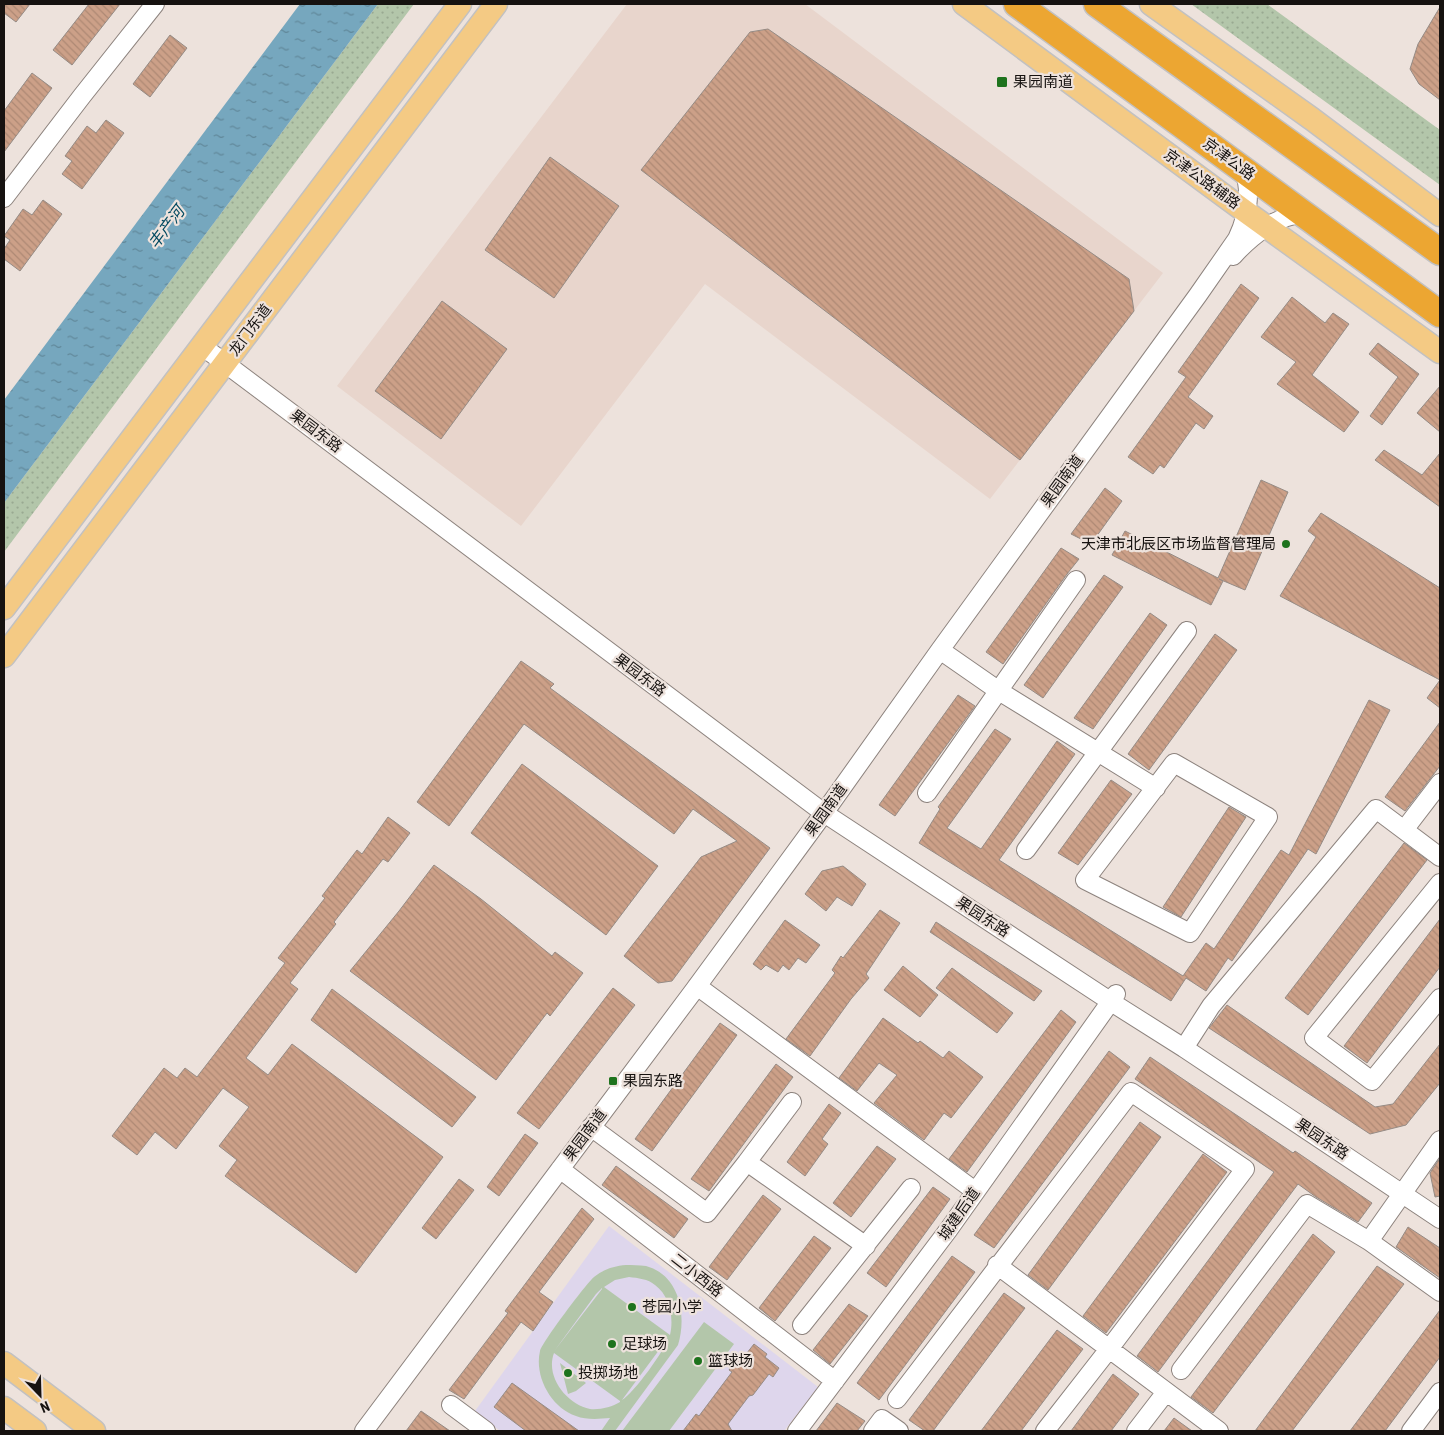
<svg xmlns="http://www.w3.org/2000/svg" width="1444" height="1435" viewBox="0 0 1444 1435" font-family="'Roboto Condensed','Noto Sans SC',sans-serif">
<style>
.built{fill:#e8d5cc}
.education{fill:#ded6ec}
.grass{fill:url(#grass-dots)}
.pitch{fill:#b3c6aa;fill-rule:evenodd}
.water{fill:url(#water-ripples)}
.building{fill:url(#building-back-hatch);stroke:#958b85}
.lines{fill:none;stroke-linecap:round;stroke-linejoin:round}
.minor-casing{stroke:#8d837e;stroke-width:20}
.major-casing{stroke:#c2c1c1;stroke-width:25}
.highway-casing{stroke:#c2c1c1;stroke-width:29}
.minor{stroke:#fff;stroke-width:18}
.major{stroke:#f4ca84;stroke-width:22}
.highway{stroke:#eca632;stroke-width:26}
.poi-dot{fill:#1e731d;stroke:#ede2dc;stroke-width:2}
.labels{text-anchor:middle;stroke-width:4.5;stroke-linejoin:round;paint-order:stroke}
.poi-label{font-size:15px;fill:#161210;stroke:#ede2dc;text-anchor:start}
.street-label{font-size:15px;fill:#161210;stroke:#ede2dc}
.water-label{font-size:16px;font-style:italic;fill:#004960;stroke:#ede2dc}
</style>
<defs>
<pattern id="grass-dots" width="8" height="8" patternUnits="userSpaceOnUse" patternTransform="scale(1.25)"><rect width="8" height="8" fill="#b3c6aa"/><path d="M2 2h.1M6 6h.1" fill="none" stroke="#99a991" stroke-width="1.8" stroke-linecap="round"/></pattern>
<pattern id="water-ripples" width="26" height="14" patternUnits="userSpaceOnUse" patternTransform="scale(1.25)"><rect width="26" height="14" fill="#76a7be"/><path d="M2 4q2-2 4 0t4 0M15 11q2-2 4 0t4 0" fill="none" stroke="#608799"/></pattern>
<pattern id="building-back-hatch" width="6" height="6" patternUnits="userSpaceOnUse" patternTransform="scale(1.25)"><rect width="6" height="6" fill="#cca088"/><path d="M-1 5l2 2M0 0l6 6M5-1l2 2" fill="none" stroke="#ae8974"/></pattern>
</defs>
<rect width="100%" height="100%" fill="#ede2dc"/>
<path class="built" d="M627,4h178l358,269 -173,226 -285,-215 -184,242 -184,-140z"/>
<path class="education" d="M609,1226l209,161 -34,44h-284l-25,-20z"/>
<path class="grass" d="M378,4h36l-410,548v-49z
M1191,4h76l173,126v55z"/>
<path class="pitch" d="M626,1265c6,0 13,0 20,1 34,9 41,50 32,79l-63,86h-14l9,-13c-11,1 -24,2 -34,-2 -25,-8 -42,-40 -36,-65 3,-10 46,-67 54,-74 10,-8 20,-11 32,-12zM629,1277c9,1 19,2 26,8 15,11 19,33 15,50l-66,-48 11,-7zM602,1288v1l-47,61 41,-56zM668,1338c-2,11 -35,56 -46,62zM554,1353l66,48v1c-8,5 -20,8 -30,7 -23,-5 -45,-32 -36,-56z
M704,1322l30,22 -65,87h-47z
M560,1363l26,20 -10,8 -8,3z"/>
<path class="water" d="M300,4h78l-374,499v-103z"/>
<path class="building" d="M4,4h26l-14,18 -12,-9z
M89,4h31l-48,61 -19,-15z
M1440,7v93l-21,-16 -9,-15 8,-25z
M768,29l361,250 5,32 -114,149 -379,-290 109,-138z
M170,35l17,13 -37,49 -17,-13z
M32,73l20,15 -48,64v-41z
M106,120l18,13 -42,56 -20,-15 10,-13 -7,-5 22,-30 9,7z
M550,157l69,49 -65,92 -69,-48z
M43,200l19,14 -42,57 -16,-12v-10l6,-9 -6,-4 19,-27 9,6z
M1241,284l18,14 -71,99 25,19 -9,13 -8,-6 -32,45 -4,-3 -7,9 -25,-17 58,-80 -8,-5z
M1292,297l33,26 8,-10 16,11 -37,51 47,37 -15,20 -67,-48 19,-22 -35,-25z
M442,301l65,48 -66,90 -66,-48z
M1378,343l41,31 -37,51 -12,-9 28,-39 -29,-23z
M1440,386v46l-23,-19z
M1384,450l38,25 18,-22v54l-65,-47z
M1261,480l27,12 -43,98 -26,-11 4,2 -12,24 -99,-50 13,-24 93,47z
M1105,488l17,13 -31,43 -20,-10z
M1321,513l119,75v92l-160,-84 36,-59 -8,-6z
M1061,548l18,11 -12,15 -64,90 -17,-12z
M1104,575l19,12 -80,111 -19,-13z
M1150,613l17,12 -74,104 -19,-11z
M1215,634l22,16 -88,120 -21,-16z
M521,661l33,23 -4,4 220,160 -98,133 -14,2 -34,-27 77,-99 36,-16 -44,-32 -19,25 -150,-110 -75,102 -32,-24z
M1440,680v28l-13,-10z
M958,695l17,11 -80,110 -16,-11z
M1369,700l21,10 -74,144 -8,-5 -76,112 -4,-3 -22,33 -20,-13 -15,23 -252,-158 21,-34 -2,-2 57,-78 16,10 -64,89 34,21 76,-108 18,13 -76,106 184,116 23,-33 8,6 67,-99 8,5z
M1440,722v44l-35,45 -20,-14z
M522,764l136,102 -52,69 -135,-102z
M1111,780l21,14 -54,71 -20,-12z
M1229,807l17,10 -65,100 -18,-10z
M388,817l22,16 -22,29 -5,-3 -49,63 2,2 -46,59 8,6 -52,69 22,17 24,-31 151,113 -87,116 -131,-97 12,-16 -18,-14 30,-39 -26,-19 -47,61 -21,-17 -18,23 -25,-19 52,-68 13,10 8,-10 12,9 88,-114 -7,-5 47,-60 -3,-2 35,-46 5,4z
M1404,843l23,17 -119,155 -23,-17z
M434,865l47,34 71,57 3,-4 28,21 -33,43 -3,-3 -51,67 -146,-109 49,-60z
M843,866l23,18 -14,22 -15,-9 -11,14 -21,-17 17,-23z
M880,910l20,13 -34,51 3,4 -18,21 -41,57 -24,-17 49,-66 -3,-3 9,-14 2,2z
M1440,919v48l-73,96 -23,-17z
M785,920l35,25 -14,18 -8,-5 -9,12 -6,-5 -5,7 -12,-7 -5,5 -8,-6z
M936,922l106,69 -8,10 -104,-69z
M903,966l35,29 -18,22 -36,-27z
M952,968l61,45 -16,20 -61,-45z
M613,988l22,17 -96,124 -22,-16z
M332,989l144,108 -24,30 -141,-107z
M1227,1005l148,102 18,-3 47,-60v39l-34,42 -36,9 -161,-106z
M1061,1010l15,12 -109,150 -18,-13z
M883,1018l35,25 2,-2 23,17 6,-7 34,26 -32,41 -7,-5 -20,27 -50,-37 23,-28 -18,-12 -22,28 -18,-13z
M720,1023l17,12 -85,116 -17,-12z
M1109,1051l21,16 -136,181 -20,-13z
M1150,1057l143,96 2,-2 77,52 -14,19 -42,-25 -18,-13 -140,188 -21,-16 137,-184 -139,-93z
M776,1064l17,13 -84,114 -18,-12z
M829,1104l12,9 -19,26 6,5 -23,32 -18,-14z
M1140,1122l21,15 -113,153 -20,-15z
M525,1134l13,9 -39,53 -12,-9z
M877,1146l19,13 -45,58 -18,-14z
M1203,1154l24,18 -121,161 -23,-17z
M1440,1158v38l-5,1 -5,-24z
M616,1166l72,53 -14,19 -72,-53z
M459,1179l15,11 -38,49 -14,-11z
M933,1187l17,12 -64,88 -19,-14z
M763,1195l18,14 -54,71 -18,-13z
M582,1208l12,11 -55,73 14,10 -20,29 -12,-9 -57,77 -15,-9 59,-77 -3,-2z
M1408,1227l32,21v30l-44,-31z
M1313,1234l22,18 -122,161 -22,-16z
M814,1236l17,12 -56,73 -16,-13z
M952,1256l23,16 -96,128 -22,-17z
M1377,1266l27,18 -112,147h-37z
M1004,1293l21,15 -92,123h-8l-16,-11z
M849,1304l19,12 -38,48 -17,-14z
M1440,1310v47l-55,74h-35z
M1057,1330l26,19 -62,82h-40z
M754,1344l13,10 -2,3 14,11 -6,9 -4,-3 -16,21 -4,1 -21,28 4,7h-49l13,-17 3,2 33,-44 -3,-2 10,-14 4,2z
M1113,1374l26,20 -28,37h-40z
M512,1383l67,48h-53l-32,-24z
M837,1403l28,18 -8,10h-41z
M421,1411l29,20h-44z
M1174,1418l18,13h-28z"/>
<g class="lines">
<defs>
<path id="minor" d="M4,198l78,-102 73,-92
M1233,256c17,-19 45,-42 71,-42
M202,346l622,467 292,192 68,43 256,171
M940,650l59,41 157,97
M1174,763l94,54 -78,116 -105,-53z
M927,793l149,-213
M1404,830l36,-47
M1026,850l161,-219
M1440,883l-126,155 58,43 68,-83
M697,986l278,205
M1184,1048l27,-42 165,-197 64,48
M591,1127l116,86 40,-51 119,84
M747,1162l45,-60
M560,1169l275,212
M1369,1241l71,-101
M997,1265l222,166
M802,1325l109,-137
M1181,1370l126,-166 62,37 71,51
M897,1399l234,-307 114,77 -136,180 -64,82
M451,1405l35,26
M364,1431l331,-442 129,-176 116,-163 258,-355 39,-56c10,-21 15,-46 7,-68
M797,1431l152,-202 167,-235
M873,1431l9,-12 17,12
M1136,1431l30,-39
M1411,1431l29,-39"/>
<path id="major" d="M964,4l282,208 194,140
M1151,4l161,115 128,96
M4,608l456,-604
M4,656l492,-652
M4,1363l90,68
M4,1408l31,23"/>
<path id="highway" d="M1017,4l423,310
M1097,4l343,248"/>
</defs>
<use href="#minor" class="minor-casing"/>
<use href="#major" class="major-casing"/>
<use href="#highway" class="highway-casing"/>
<use href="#minor" class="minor"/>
<use href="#major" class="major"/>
<use href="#highway" class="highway"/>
</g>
<g class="poi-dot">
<rect x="996" y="76" width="12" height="12" rx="2.5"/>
<circle cx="1286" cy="544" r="5"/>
<rect x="608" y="1076" width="10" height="10" rx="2.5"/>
<circle cx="632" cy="1307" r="5"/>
<circle cx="612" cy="1344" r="5"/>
<circle cx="698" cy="1361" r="5"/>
<circle cx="568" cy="1373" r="5"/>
</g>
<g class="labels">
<g class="poi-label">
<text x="1013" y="87">果园南道</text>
<text x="1276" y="549" text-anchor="end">天津市北辰区市场监督管理局</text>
<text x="623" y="1086">果园东路</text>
<text x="642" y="1312">苍园小学</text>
<text x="622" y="1349">足球场</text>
<text x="708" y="1366">篮球场</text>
<text x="578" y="1378">投掷场地</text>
</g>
<g class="street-label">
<text transform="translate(1229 159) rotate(36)" y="5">京津公路</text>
<text transform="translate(1202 179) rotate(36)" y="5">京津公路辅路</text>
<text transform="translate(250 330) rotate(-53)" y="5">龙门东道</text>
<text transform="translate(316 431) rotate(37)" y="5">果园东路</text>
<text transform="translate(1062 481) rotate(-54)" y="5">果园南道</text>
<text transform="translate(640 675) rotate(37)" y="5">果园东路</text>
<text transform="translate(826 810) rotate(-54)" y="5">果园南道</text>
<text transform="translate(983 917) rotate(33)" y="5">果园东路</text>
<text transform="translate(585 1135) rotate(-53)" y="5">果园南道</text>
<text transform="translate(1322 1139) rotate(34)" y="5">果园东路</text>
<text transform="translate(959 1214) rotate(-55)" y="5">城建后道</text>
<text transform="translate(697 1275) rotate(38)" y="5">二小西路</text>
</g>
<g class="water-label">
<text transform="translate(166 227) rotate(-53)" y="6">丰产河</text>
</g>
</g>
<rect width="1444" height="1435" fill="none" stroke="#161210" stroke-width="10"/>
<g transform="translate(40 1395) rotate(157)" stroke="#ede2dc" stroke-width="4" paint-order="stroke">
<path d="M0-4L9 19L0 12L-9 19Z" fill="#161210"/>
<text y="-8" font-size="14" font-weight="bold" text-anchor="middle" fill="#161210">N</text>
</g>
</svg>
